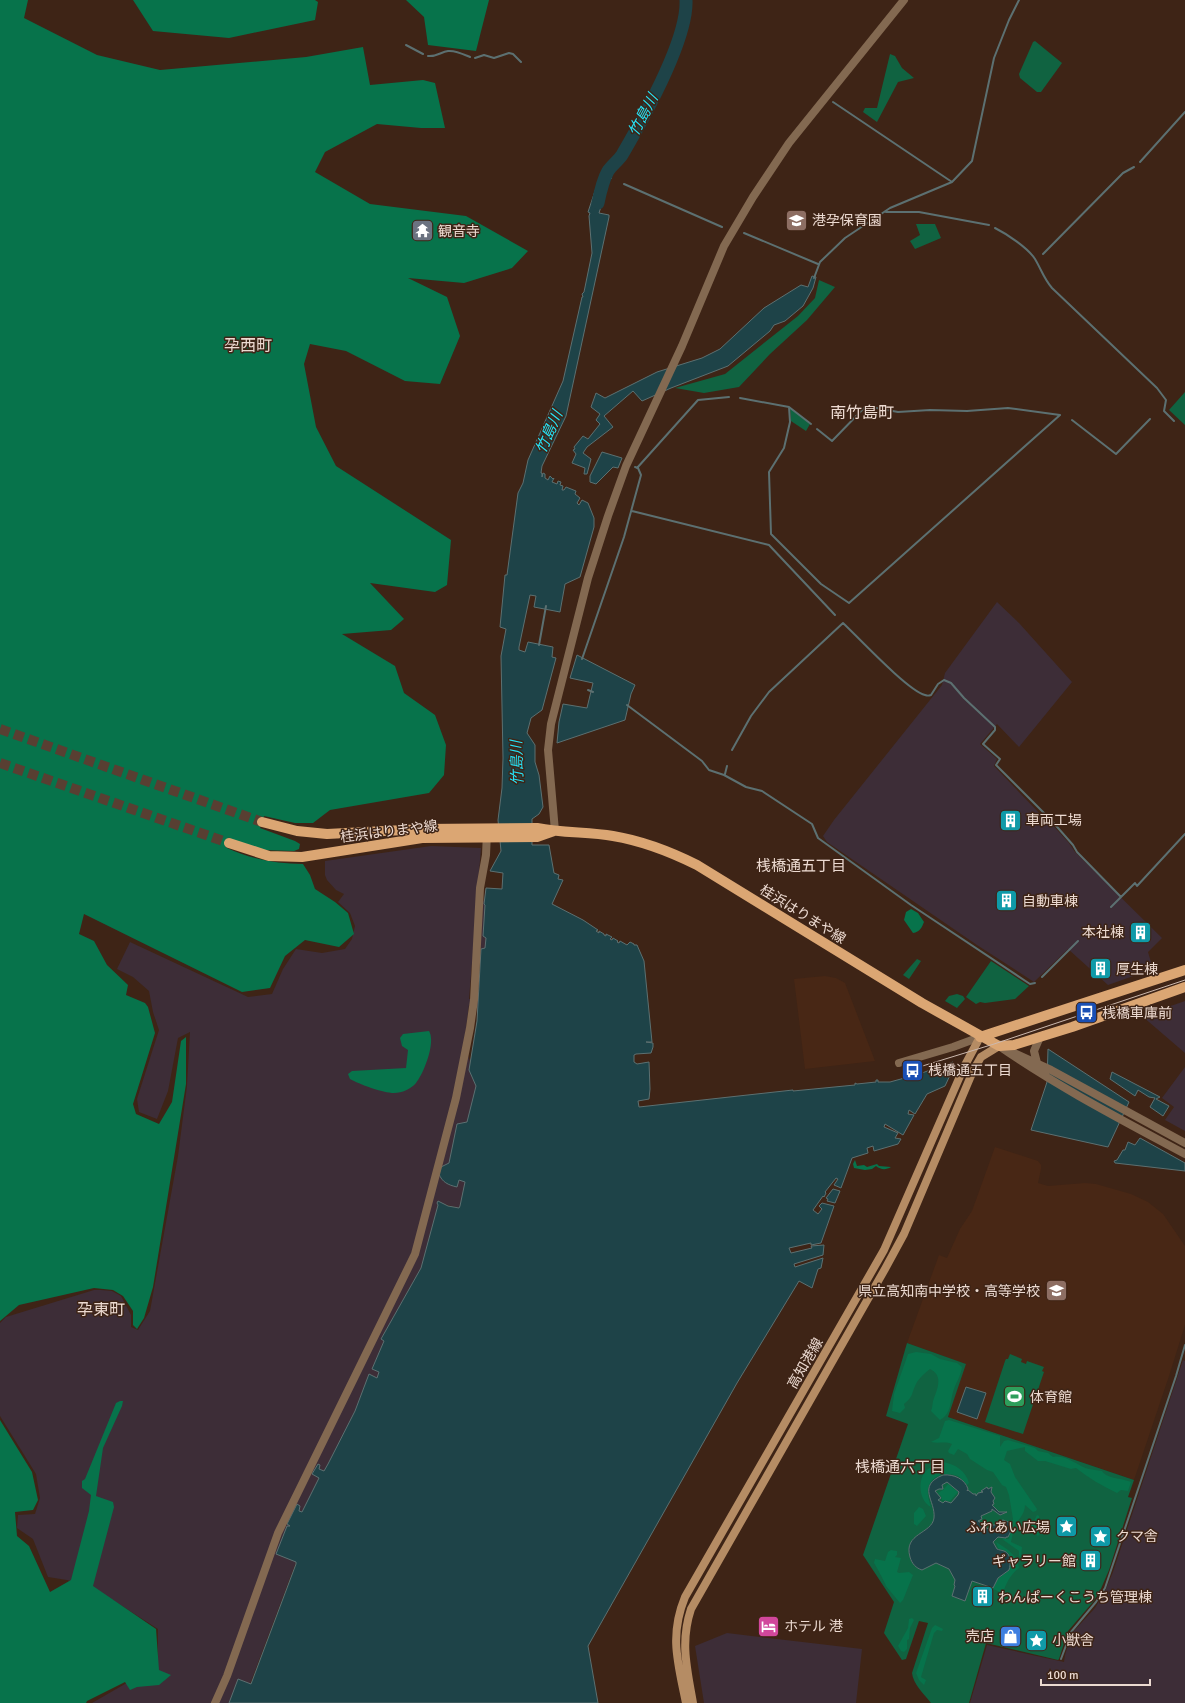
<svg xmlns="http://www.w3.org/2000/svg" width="1185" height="1703" viewBox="0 0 1185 1703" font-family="Signika,'Noto Sans JP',sans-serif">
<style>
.built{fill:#482715}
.industrial{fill:#3d2d37}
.green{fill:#106341}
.forest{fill:#07734b}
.water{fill:#1e4348;stroke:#5c7071;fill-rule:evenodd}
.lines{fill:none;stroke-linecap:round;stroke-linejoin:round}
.stream{stroke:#5c7071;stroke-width:2}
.river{stroke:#1e4348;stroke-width:13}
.primary-tunnel{stroke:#583f32;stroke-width:10;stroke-dasharray:10 5;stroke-linecap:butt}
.tertiary{stroke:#836951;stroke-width:8}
.secondary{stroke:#b58c64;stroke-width:8}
.primary{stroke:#dba673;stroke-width:10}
.tram{stroke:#ccb9af;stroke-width:1}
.labels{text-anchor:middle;stroke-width:3;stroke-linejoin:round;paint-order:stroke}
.poi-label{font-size:14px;fill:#ecdad1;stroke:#3e2416;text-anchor:start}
.street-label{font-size:14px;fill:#ecdad1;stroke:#3e2416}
.water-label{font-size:15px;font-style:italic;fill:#25e3f7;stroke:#3e2416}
.neighbourhood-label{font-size:15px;fill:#ecdad1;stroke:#3e2416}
.quarter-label{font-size:16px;fill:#ecdad1;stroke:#3e2416}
</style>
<rect width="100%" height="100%" fill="#3e2416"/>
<path class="built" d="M825,976l11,2 9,5 30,78 -70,8 -11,-90z
M995,1147l43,14 3,4v4l-3,14 10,3 37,-3 11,1 35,10 17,8 15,12 22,32v79l-16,51 -35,104 -186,-63 17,-53 -58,-21 32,-88 8,3 13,-29 12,-18z"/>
<path class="industrial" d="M997,602l22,21 53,59 -53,65 -22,-23 -17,20 17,15 -3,7 48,50 6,4 21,23 6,9 87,86 -14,14 5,17 -45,16 -40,-36 -34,33 -57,-37 -150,-103 -4,-6 11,-16 108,-135 3,-12z
M431,846l50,2 -4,49 20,11 2,54 -27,1 -3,36 22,-1 -4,9 -18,-2 -5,40 16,43 4,20 -24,98 -1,2 -15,-4 -6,1 -42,171 -100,186 -46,122 -12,-4 -9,23h-137l66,-38v-36l-64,-41 -27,-8 -19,-3 -15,-38 -16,-11 1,-13 17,-1 5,-16 -4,-24 -36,-58v-93l6,-6 88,-27h7l11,1 9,5 10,19v12l7,3 12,-19 28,-155 9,-70 3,-54 -12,6 -10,53 -11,28 -18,-7 -2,-13 22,-69 -6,-18 -4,-21 -16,-14 -16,-8 13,-27 118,55 24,-3 11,-25 13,-20 26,4 23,-4 7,-10 3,-13 -5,-13 -12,-11 6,-8 -8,-4 -9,-10 -2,-5v-14z
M1185,1001v52l-43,-37z
M1185,1067v64l-20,-11 9,-13 -12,-9z
M1183,1360l2,1v342h-215l17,-58 77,17 1,-7 7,-22 23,-25 10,-17 8,-19z
M727,1633l135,16 -6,54h-152l-9,-57z"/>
<path class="green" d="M1035,41l27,22 -21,29h-4l-17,-14 -1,-4 14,-32z
M890,54l5,2 7,12 12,10 -16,4 -21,40 -14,-10 2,-4h12z
M916,224h19l6,14 -26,11 -5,-8 10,-6z
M819,280l16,7 -28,33 -37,34 -31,33 -35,6 -29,-5 50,-14 73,-58 17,-18z
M1185,392v33l-16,-15z
M790,408l20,16 -4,7 -15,-10z
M917,959l4,2 -12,18 -6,-4z
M991,961l38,25 -14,13 -30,4 -5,-1 -4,2 -10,-7z
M957,994l6,2 2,3 -8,9 -12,-7 4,-5z
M907,1343l59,21 -18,53 186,63 -6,17 4,1 -23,72 -9,21 -7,11 -25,29 -9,28 -1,1 -72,-17 -17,60h-38c-7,-9 -18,-19 -19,-30l16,-50 -9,-2 -13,38 -4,1 -18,-27 10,-31 -31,-47 45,-131 -22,-8z
M1010,1354l12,5 -1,3 5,2 1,-3 17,6 -2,4 2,1 -21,62 -38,-12 20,-61 1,-2h2z"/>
<path class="forest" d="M0,0h28l-4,18 73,37 63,15 146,-13 57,-10 7,38 53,-5 12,3 10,45h-24l-44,-4 -52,28 -10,20 55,32 96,12 62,35 -16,17 -48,15 -56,-5 39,19 13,39 -20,48 -35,-3 -59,-30 -36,-7 -6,20 12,63 20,39 115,74 -4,45 -12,7 -65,-9 34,36 -13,11 -49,4 53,32 9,27 31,22 11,30 -2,30 -15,18 -99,17 -17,13h-18l-31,-7 -4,12 35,13 5,3 -1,5 -5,2 -33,-1 -31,-10 -3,8c23,11 50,16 76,16l7,11 5,14 20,13 13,11 6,21 -15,13 -34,-7 -20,16 -15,32 -28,4 -158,-78 -5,20 15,7 13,24 21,20 -2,10 19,8 3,4 7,26 -22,71 3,10 23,10 13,-22 9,-61 5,-4v47l-33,203 -9,31 -7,11 -4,-4v-14l-10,-15 -10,-6 -19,-2 -75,17 -19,16z
M133,0h182l3,2 -3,18 -86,18 -76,-7z
M406,0h83l-13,51 -48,-6 -4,-28z
M911,909l7,4 6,9c-2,5 -4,10 -11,11l-9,-13 2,-8z
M429,1031c7,11 -5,42 -13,52 -5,6 -14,10 -22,10 -11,0 -35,-9 -44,-14l-2,-5 4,-3 54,-3 2,-18 -6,-4 -2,-8 3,-4z
M855,1160l2,6 7,-1 3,2 10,-3 2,2 12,1c-5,3 -10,3 -15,-1l-4,3 -7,1 -11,-2 -1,-4z
M916,1352l15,2 9,5 17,4 5,4c-1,8 -5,14 -8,22 -4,10 -2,25 -14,31l-9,-9c2,-4 1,-9 3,-13 4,-10 9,-23 -4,-29 -5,4 -11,9 -14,15 -5,10 -2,12 -12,20l1,4 -5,5 -8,-2 2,-17 14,-40z
M120,1401h3l-1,5 -19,42 -7,48 17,6 1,5 -21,79 63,43 3,41 12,5 -12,10 -22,2 -7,3 -5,-8 -38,19 -1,2h-86v-283l32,52 6,28 -5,10 -18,2 2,24 12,10 21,46 21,-12 18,-69 2,-16 -9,-7v-7l3,-2 31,-76z
M949,1420l51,16v11l4,-6 4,-1 27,8 3,3 10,2 5,4c13,-3 24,9 36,12 4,1 8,1 13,2 5,8 20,7 29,11l-3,9 -7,-1 -4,3c-15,-7 -28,-15 -41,-25l-5,1 -26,-8h-7l-13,-10v-4l-18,4 -3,9 6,4 5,13 22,32 -1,2 -3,1 -8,-7c0,7 -5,15 -10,18l-4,19 11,5 -1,11 -2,-2v-5l-17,-12h7l4,-20 -4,-24 -3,-8 -4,-2 -9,-13 -6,-2 -17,-11 -3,-5 -9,-5 -4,6 -5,-2 -1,-2 4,-7c-7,-3 -13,0 -21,-2l8,-4 6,-17z
M943,1462c12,2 23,9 26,21l-2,2c-3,-3 -6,-7 -9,-9 -11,-5 -27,-1 -30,12 -1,6 1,13 3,19 -12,-6 -14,-27 -5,-36 5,-5 11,-7 17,-9z
M948,1484l10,8 -8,9 -8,-1 -1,-4 -3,-3 5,-3z
M919,1507l4,2 3,7 -9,10 -3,-2v-11z
M1037,1515l2,1 1,18 -2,2c-4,-4 -4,-8 -8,-12l4,-3z
M996,1542c11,7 21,12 23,26 -8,6 -13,15 -16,25l-10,-4c1,-3 2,-6 4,-9 7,-7 21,-13 12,-26 -3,-4 -8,-4 -11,-6z
M891,1550l6,1v4l-2,2 6,1 -4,14 2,1 10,-1 4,3 -10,25 -3,3 -14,-17c0,-2 -10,-20 -12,-23l1,-4 10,2 3,-9z
M912,1618l2,2 -4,8 -1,11 -2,1v9l-3,3 -3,-1 -3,-5 10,-18 1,-9z
M935,1625l8,4 -1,2 -5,-1 -3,3 -13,44 5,3 -2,5 -5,-5 -3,-7 16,-45z"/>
<path class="water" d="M607,187l-8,26 10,2v2l-43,199 -24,50 -1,7h1v4l1,-4 2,1v4l3,2 2,-4 3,3 1,-1 -2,4 5,2 1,-3 3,1 -1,3 3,1 -1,4h2l2,-3 10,4 -1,3 5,4 -3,5 2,2 3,-5 6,3 6,15v9l-14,50 -15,7 -5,28 -26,-5 2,-11 -6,-1 -11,52v3l6,2 3,-10 25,5 -1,10 4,1 -14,52 -11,8 -4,15 8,12v17l4,13 4,32 -4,7 -7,5v26h17l5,28 5,2 -1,4 5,1 -11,24 31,16 15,10 -2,1 3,2v-2l5,3v1l2,1v-2l6,3 -2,2 2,1 1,-2 5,3 -1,1 2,1 1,-2 7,4 3,-3 4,2v1h3l7,16 8,81h-6l7,1v4l-2,6 -15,1 -2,1v7l3,2 12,-2 1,27 -1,10 -11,2 1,6 154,-17v1l62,-6v-2l2,1 19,-2v-2h2v2h12l29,-8 34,-12 -1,9 -7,15 -18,8 -12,20 -6,-4 -1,4 6,1 -11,20 -18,-11 -1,3 14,6 -3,5 6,1 -3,5 -24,7 -1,-5 -6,2 1,5 -16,5 -11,30 -7,-3 4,-6 -2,-1 -11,14 1,1 -2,4 -1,-1 -10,14 5,4 4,-5 -3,-3 3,-3 12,3 -13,37 -10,2v-2l-22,5 2,5 21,-5 -1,-2 13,-1 -1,10 -29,9 1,3 28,-9 -2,10 -3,1 -6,19 -13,-7 -62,102 -149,263 10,57h-369l9,-24 13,5 45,-120v-2l-20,-8 11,-28h3l-3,-2 10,-20 3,2 -1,5 3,1 17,-34 -7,-4 6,-10 2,1 -1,4 5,2 4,-7 27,-53 14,-37 8,4 2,-6 -7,-3 12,-28 -3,-2 40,-71 17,-63 -1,-2 1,-2 10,5 11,2 1,-2 5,-24 -6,-2 -2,7c-9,-2 -15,-5 -18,-13l2,-7 8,-4 8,-39 10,-2 9,-36 -7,-16 8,-49 4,-72 4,-1 1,-10 -3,-2 2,-31 -1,-1 2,-16 16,1 1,-16 -13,-2 11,-20 -3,-31 4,-32 1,-30 -2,-102 5,-27 -6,-2 5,-52h2l11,-82 5,-10 5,-23 35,-79 19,-84h1l-1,-3 2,-2 8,-39 -3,-37 1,-3 -2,-1 8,-24z
M812,276l4,1 -3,11 -10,18 -18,15 -11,4 -4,6 -42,35 -57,22 -29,13 -9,-10 -29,25 9,11 -26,20 -4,6 8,6 -4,15h-3l1,-6 -13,-5 4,-9 -3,-4 2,-1 -1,-2 9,-11 5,3 12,-15 -4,-4 4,-6 -9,-7 5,-14 9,5 52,-26 45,-14 18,-9 44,-41 37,-23 7,2z
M602,452l20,6 -4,10 -5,-1 -17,17 -6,-2v-6z
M577,655l58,30 -4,9 -6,26 -68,23 2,-21 4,-18 24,4 6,-25 -23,-5z
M1048,1049l81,53 -21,45 -77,-17 16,-48z
M1112,1072l48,25 -4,2 13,7 -6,10 -13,-9 5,-9 -6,-1 -11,-7 -3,6 -25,-17z
M1140,1138l45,25v8l-70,-8 -1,-2 3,-1 6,-10h2l3,-8 7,3z
M833,1189l7,2 -5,12 -8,-2 1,-2 -2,-1z
M966,1387l20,6 -9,26 -20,-7z
M943,1475c11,-1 22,4 25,14l-1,2 1,-1 5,4h3v2l2,-3 5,-1 -2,-1 6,-4 1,2 4,-2 -1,5 4,6 -2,3 1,3 -2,1 7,7h8l-7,3 -8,-6v2l-11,5 1,3 -4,2 2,1 2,4 7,3 2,-4h4l2,-3 6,-2 8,3 1,5 -2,-1 1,4 -3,6h-2v1l-8,-1 -5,5 4,7c2,1 4,1 7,2 7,2 7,13 5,19l-11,8 -5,10 -21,-7 -7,20 -13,-5 3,-10 -1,-1 1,-5 -6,-11 -13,-6 -14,7c-6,-2 -10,-6 -12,-13 -7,-24 22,-23 24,-39 2,-17 -18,-32 9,-43zM947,1482l12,10 -1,3 -7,8 -6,-2 -2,2 -5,-3 3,-2 -6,-7 4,-2h4l-1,-4z"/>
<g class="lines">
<path class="stream" d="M406,45l17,9
M428,56c8,1 13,-4 20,-5 7,-1 15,3 22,6
M475,58l9,-3 10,3 15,-5 4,1 8,8
M833,102l119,80
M1140,162l45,-50
M607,176l4,2
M624,184l98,43
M886,212h33l70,13
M995,228c12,6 33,20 40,31 6,10 9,20 17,29l105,100 9,12 -2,11 10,10
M744,233l74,31
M1043,254l80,-81 11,-6
M814,278l6,-16 25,-24 45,-30 62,-26 20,-21 22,-103 15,-38 10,-20
M740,398l49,9 22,17
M789,407l1,15 -6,26 -15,24 2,62 50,50 28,19 211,-188
M1072,420l44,34 34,-35
M817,429l15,12 34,-35 32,6 32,-2 37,1 41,-3 52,7
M637,468l61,-68 31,-3
M632,511l137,34 66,70
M539,645l7,-39
M582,659l42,-122 17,-62 -3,-7 -3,-1
M588,690l5,2
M627,705l75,56 7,9 15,5 22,12 16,4 50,33 6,14 93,67 119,79 5,-1
M732,750l19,-34 18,-24 74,-69c15,14 65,68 82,72 3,1 3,1 6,0l7,-11 6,-4 7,3 13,15 31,29v3l-12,14 17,15 -4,6 55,55 22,25 4,7 44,45
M725,774l2,-8
M1111,907l24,-24 2,3 48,-52
M1042,977l36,-36
M1061,1659l10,-27 25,-30 9,-14 71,-212 9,-31"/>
<path class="river" d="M598,203c2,-10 5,-23 10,-32 4,-6 10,-10 14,-16 21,-36 66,-115 64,-155"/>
<path class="primary-tunnel" d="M0,729l262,93
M0,763l229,80"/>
<path class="tertiary" d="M555,831l-7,-81 3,-26 37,-146 20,-62 18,-50 56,-120 42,-100 29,-49 36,-54 115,-143
M999,1046c59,41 123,74 186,108
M1012,1052l39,18 134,73
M899,1063l54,-16 27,-10
M1037,1063l-3,-12 6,-14
M215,1703l12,-27 51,-143 137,-279 41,-156 14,-70 4,-28 6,-112 6,-33 1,-23"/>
<path class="secondary" d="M686,1703c-8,-40 -17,-67 -1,-106l199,-347 80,-183 16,-30
M693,1703c-6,-34 -13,-61 -2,-94l194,-340 19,-35 69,-163 8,-14 18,-11"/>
<path class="primary" d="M262,822l35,9 30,3 96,-5 114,-1c25,5 51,4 76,8 30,5 58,16 84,29l225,138 77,43 15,-1 58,-18 113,-40
M229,843l40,13 33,1 120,-19 115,-1 17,-6
M980,1037l205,-67"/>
<path class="tram" d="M903,1072l91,-28 191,-64"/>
</g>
<defs>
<symbol id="school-square" viewBox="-11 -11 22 22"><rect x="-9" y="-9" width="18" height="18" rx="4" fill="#8d6e63" stroke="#3e2416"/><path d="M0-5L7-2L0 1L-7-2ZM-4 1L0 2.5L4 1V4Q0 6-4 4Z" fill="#fff"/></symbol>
<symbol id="temple-square" viewBox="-11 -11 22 22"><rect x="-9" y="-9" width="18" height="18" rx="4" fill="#6b7280" stroke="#3e2416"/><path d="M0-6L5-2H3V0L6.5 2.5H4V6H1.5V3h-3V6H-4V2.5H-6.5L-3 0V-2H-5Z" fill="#fff"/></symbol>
<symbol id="building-square" viewBox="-11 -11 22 22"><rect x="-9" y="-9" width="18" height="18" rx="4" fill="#0f9aa8" stroke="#3e2416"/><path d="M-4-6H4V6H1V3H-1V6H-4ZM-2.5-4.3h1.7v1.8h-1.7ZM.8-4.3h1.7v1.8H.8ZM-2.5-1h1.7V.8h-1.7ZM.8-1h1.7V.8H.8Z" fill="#fff"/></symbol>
<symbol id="bus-square" viewBox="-11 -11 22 22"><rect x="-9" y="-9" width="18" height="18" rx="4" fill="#1a4fb4" stroke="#3e2416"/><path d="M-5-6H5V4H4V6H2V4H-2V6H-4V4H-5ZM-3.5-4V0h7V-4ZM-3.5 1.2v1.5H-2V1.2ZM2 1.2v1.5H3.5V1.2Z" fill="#fff"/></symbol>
<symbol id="stadium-square" viewBox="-11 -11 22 22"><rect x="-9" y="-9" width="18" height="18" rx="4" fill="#2e9e5b" stroke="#3e2416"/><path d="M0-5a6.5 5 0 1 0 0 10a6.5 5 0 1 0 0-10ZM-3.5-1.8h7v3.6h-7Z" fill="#fff"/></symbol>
<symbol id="sight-square" viewBox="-11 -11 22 22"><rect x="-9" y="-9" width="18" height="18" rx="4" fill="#0f9aa8" stroke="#3e2416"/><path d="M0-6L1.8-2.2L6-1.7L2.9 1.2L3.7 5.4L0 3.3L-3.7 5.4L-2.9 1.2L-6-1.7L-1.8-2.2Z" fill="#fff"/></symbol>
<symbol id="hotel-square" viewBox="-11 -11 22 22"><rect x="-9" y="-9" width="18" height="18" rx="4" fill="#d1479c" stroke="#3e2416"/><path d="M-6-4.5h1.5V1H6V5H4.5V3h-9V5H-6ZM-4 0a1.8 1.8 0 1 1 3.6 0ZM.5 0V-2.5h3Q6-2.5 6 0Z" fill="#fff"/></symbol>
<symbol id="shop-square" viewBox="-11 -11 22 22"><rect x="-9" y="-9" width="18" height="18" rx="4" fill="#3f7fe0" stroke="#3e2416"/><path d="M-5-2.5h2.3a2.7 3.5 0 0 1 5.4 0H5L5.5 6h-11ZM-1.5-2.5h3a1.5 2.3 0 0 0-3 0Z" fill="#fff"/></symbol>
</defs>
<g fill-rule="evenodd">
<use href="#school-square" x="784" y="208" width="25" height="25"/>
<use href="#temple-square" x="410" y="218" width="25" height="25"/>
<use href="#building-square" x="998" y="808" width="25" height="25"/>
<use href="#building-square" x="994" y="888" width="25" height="25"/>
<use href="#building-square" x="1128" y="920" width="25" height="25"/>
<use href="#building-square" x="1088" y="956" width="25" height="25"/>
<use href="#bus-square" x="1074" y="1000" width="25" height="25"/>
<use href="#bus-square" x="900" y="1058" width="25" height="25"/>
<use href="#school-square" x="1044" y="1278" width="25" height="25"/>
<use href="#stadium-square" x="1002" y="1384" width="25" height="25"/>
<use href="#sight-square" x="1054" y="1514" width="25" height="25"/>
<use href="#sight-square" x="1088" y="1524" width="25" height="25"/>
<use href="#building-square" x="1078" y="1548" width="25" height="25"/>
<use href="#building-square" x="970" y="1584" width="25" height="25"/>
<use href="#hotel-square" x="756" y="1614" width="25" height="25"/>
<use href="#shop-square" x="998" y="1624" width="25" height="25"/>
<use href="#sight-square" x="1024" y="1628" width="25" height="25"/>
</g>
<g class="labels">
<g class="poi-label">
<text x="812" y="225">港孕保育園</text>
<text x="438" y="236">観音寺</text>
<text x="1026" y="825">車両工場</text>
<text x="1022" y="906">自動車棟</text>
<text x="1124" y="937" text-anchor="end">本社棟</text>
<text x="1116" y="974">厚生棟</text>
<text x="1102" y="1018">桟橋車庫前</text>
<text x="928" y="1075">桟橋通五丁目</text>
<text x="1040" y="1296" text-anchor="end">県立高知南中学校・高等学校</text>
<text x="1030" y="1402">体育館</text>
<text x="1050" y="1532" text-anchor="end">ふれあい広場</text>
<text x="1116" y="1541">クマ舎</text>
<text x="1076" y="1566" text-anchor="end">ギャラリー館</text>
<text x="998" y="1602">わんぱーくこうち管理棟</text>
<text x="784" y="1631">ホテル 港</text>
<text x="994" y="1641" text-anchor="end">売店</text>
<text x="1052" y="1645">小獣舎</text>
</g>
<g class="street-label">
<text transform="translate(389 831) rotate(-7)" y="5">桂浜はりまや線</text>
<text transform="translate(803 914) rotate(32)" y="5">桂浜はりまや線</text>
<text transform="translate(805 1363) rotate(-60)" y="5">高知港線</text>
</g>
<g class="water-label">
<text transform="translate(643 115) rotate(-62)" y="5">竹島川</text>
<text transform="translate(549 432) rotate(-66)" y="5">竹島川</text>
<text transform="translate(517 763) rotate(-92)" y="5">竹島川</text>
</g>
<g class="neighbourhood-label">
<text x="801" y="871">桟橋通五丁目</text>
<text x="900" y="1472">桟橋通六丁目</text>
</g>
<g class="quarter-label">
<text x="248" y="351">孕西町</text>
<text x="862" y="418">南竹島町</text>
<text x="101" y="1315">孕東町</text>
</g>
</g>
<path d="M1041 1679v6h109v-6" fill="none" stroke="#ecdad1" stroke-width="2"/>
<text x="1047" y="1679" font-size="12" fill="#ecdad1" stroke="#3e2416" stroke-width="3" paint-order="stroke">100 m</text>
</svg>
